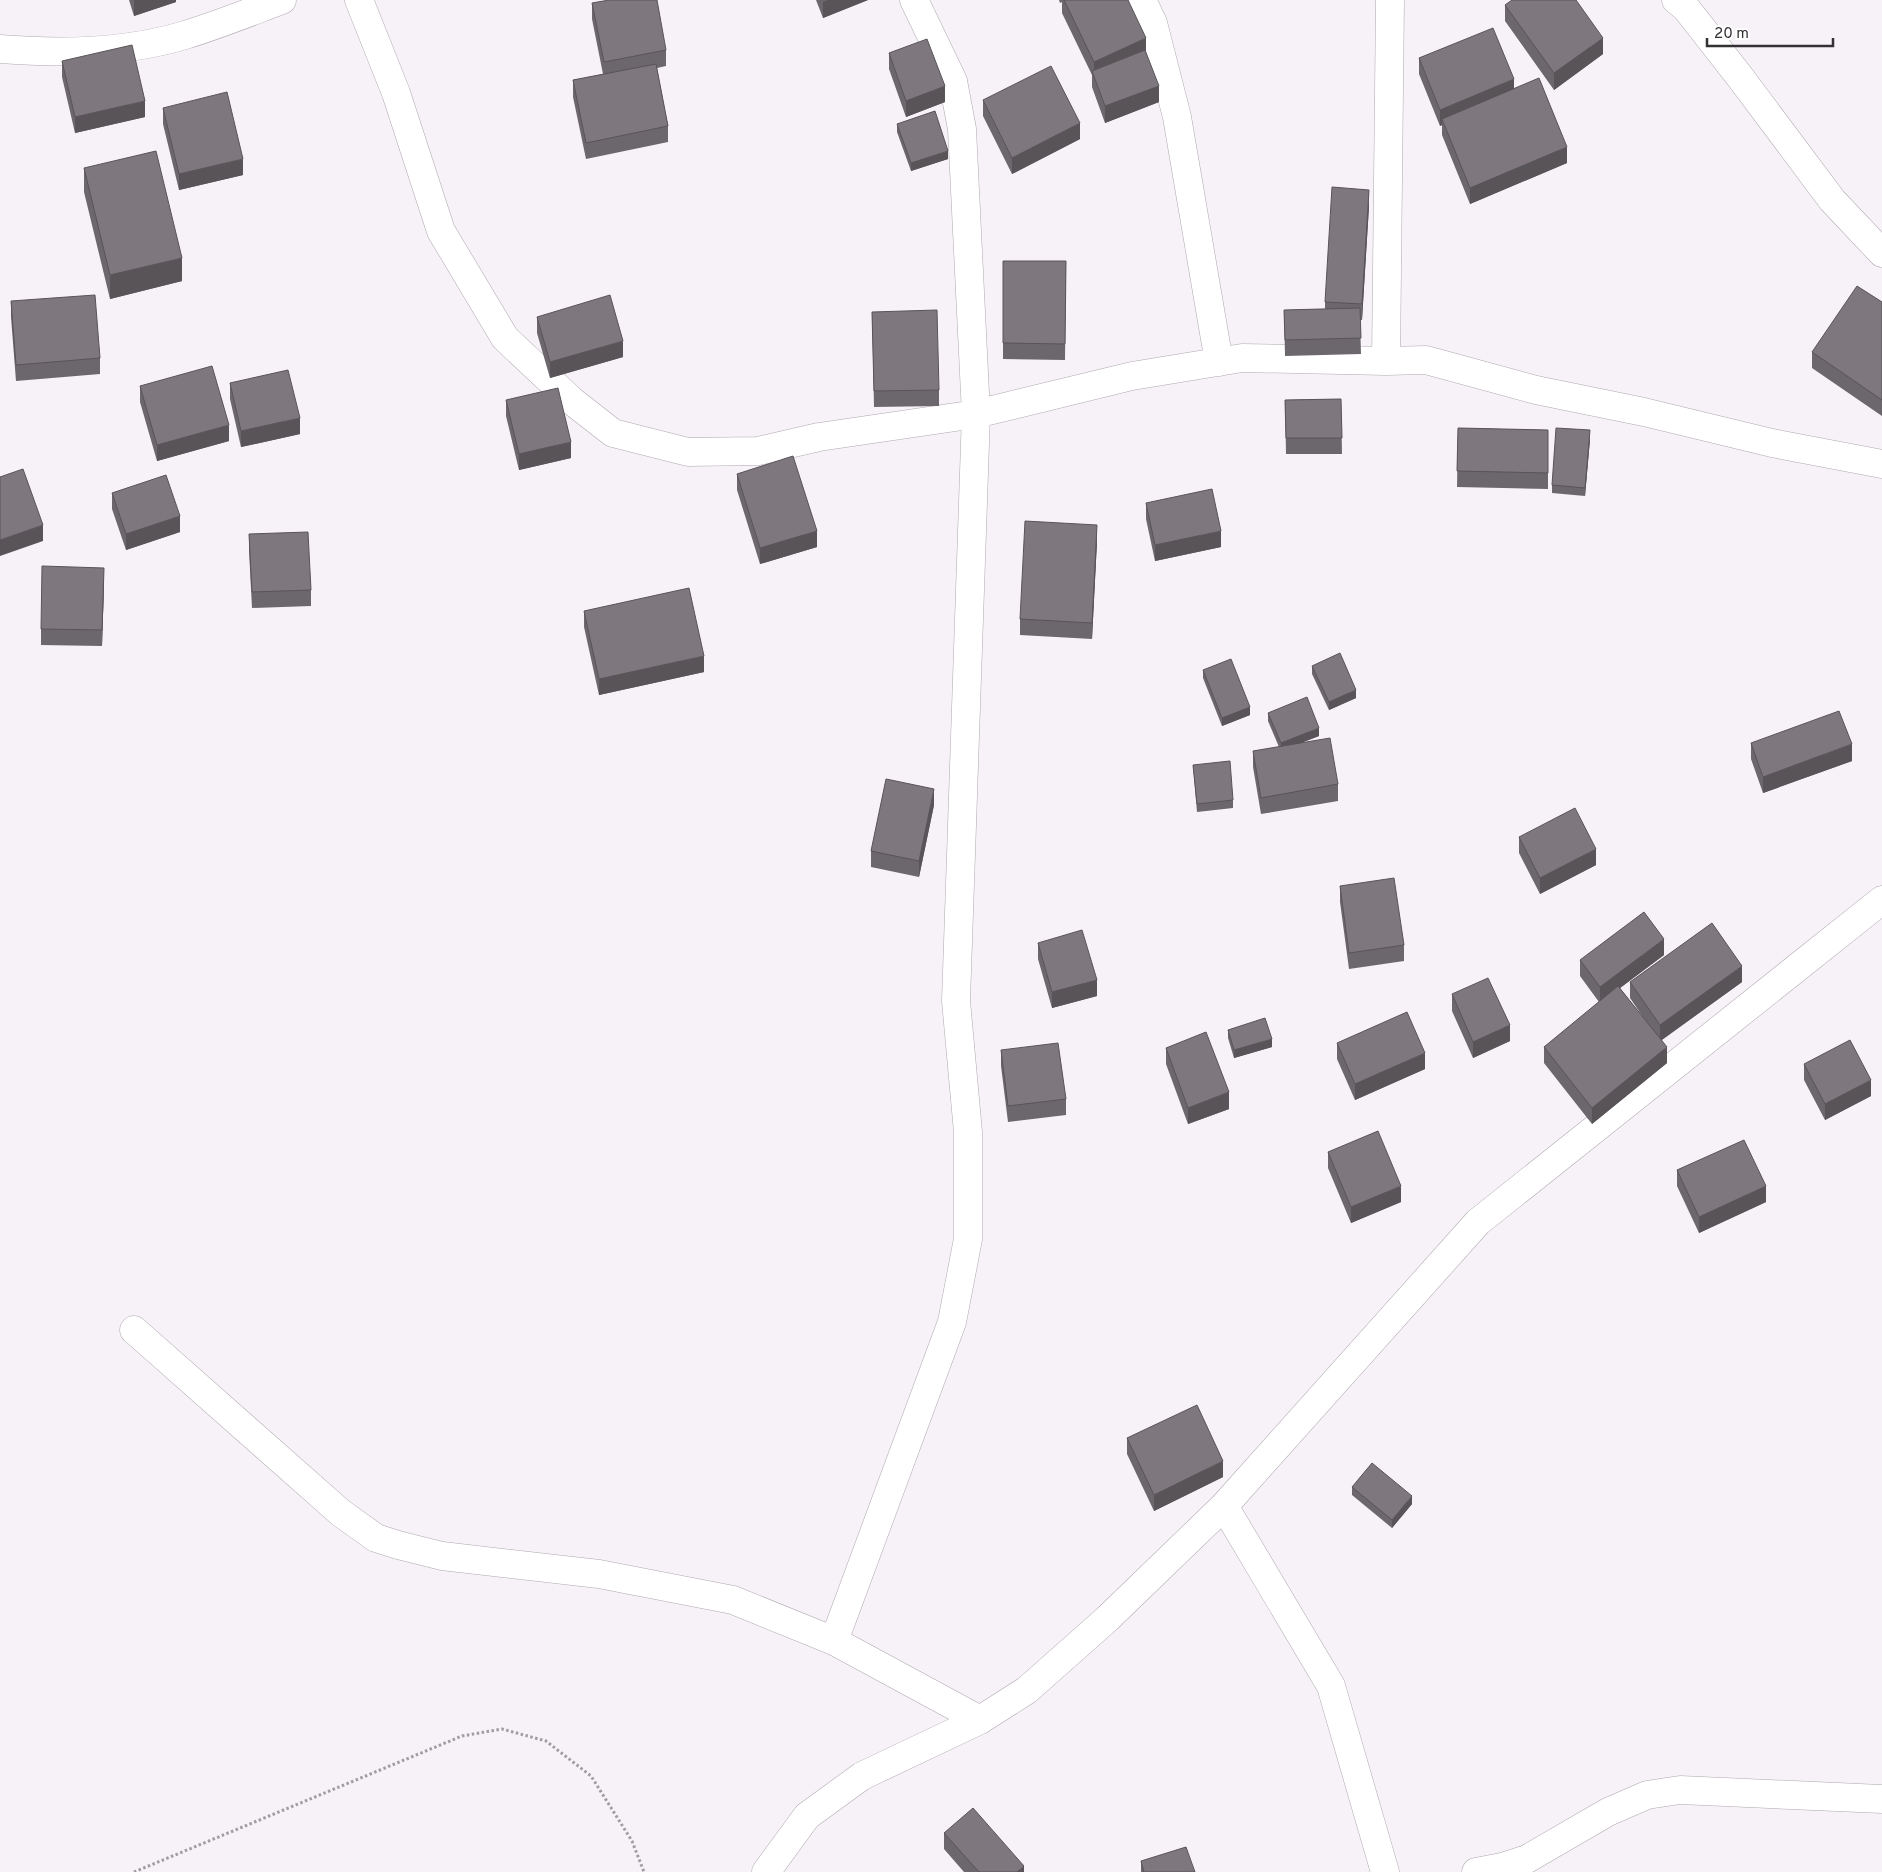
<svg xmlns="http://www.w3.org/2000/svg" width="1882" height="1872" viewBox="0 0 1882 1872" font-family="Overpass,sans-serif">
<style>
.lines{fill:none;stroke-linecap:round;stroke-linejoin:round}
.minor-casing{stroke:#afa9af;stroke-width:29}
.path{stroke:#a09ca1;stroke-width:3;stroke-dasharray:2.5 2.5;stroke-linecap:butt}
.minor{stroke:#fff;stroke-width:28}
.wall{fill:#6c676c}
.shaded-wall{fill:#585458}
.building{fill:#7e787e;stroke:#585458}
</style>
<rect width="100%" height="100%" fill="#f7f1f8"/>
<g class="lines">
<defs>
<path id="minor" d="M359,0l37,93 45,138 64,107 67,63 41,32 75,19 70,-1 61,-14 157,-23 156,-38 110,-18 144,3 40,-1 110,30 108,22 128,31 110,21
M914,0l39,81 9,48 14,285 -20,587 12,131v107l-16,83 -118,319 146,79
M1142,0l11,23 24,94 42,245
M1676,0l10,8 54,69 92,123 50,53
M0,49c61,5 126,4 185,-14 33,-10 65,-23 97,-35
M1386,361l4,-361
M134,1330l207,183 35,25 22,7 44,11 157,18 134,26 101,41
M766,1872l41,-56 55,-40 118,-56 47,-30 80,-71 117,-113
M1385,1872l-54,-186 -107,-180 254,-284 404,-322
M1476,1872l26,-5 25,-8 81,-47 39,-17 33,-5 202,9"/>
</defs>
<use href="#minor" class="minor-casing"/>
<path class="path" d="M134,1872l328,-136 40,-7 44,12 45,35 41,65 12,31"/>
<use href="#minor" class="minor"/>
</g>
<path class="wall" d="M129,0h47v2l-42,14z
M816,0h52l-45,18z
M1059,0h69l18,52 13,50 -54,21 -13,-36v-12l-30,-62v-11l-2,1z
M592,3l74,47v16l-9,2 11,58v16l-82,17 -13,-62v-17l30,-6 -11,-55z
M1505,5l98,49 -49,36 -49,-69z
M889,53l56,49 -39,15 -17,-48z
M1419,58l95,30 53,75 -97,41 -28,-69v-10l-2,1 -21,-52z
M62,61l83,56 -70,16 -13,-56z
M983,100l97,39 -68,35 -29,-58z
M163,108l80,67 -64,15 -16,-66z
M897,124l51,35 -37,12 -14,-39z
M84,168l98,113 -72,18 -26,-107z
M1369,206l-7,114h-2l1,34 -76,2 -1,-46 41,-1v-7z
M1003,261h63l-1,99 -62,-1z
M11,301l89,57v16l-84,7 -5,-64z
M1882,302v114l-70,-48v-16z
M872,312l67,78v16l-65,1z
M537,317l86,40 -73,21 -13,-45z
M230,383l70,51 -59,13 -11,-48z
M140,386l89,55 -72,20 -17,-59z
M1341,399l1,55h-56l-1,-54z
M506,400l65,58 -52,12 -13,-54z
M1458,428l90,2v59l-91,-2z
M1590,439l-5,57 -33,-3v-8z
M737,474l80,73 -57,17 -23,-74z
M112,493l68,39 -54,18 -14,-41z
M1146,503l75,44 -66,14 -9,-42z
M249,534l62,56v16l-59,2 -3,-58z
M1097,541l-5,98 -72,-4v-16z
M104,584l-2,62 -61,-1v-16z
M584,611l120,61 -105,23 -15,-68z
M1312,666l44,32 -27,12 -17,-36z
M1203,670l47,45 -28,11 -19,-48z
M1268,713l51,23 -19,7 38,41v17l-77,13 -8,-47v-16l26,-4 -11,-26z
M1751,743l101,18 -89,32 -12,-34z
M1193,765l40,35v8l-36,4z
M934,805l-15,72 -48,-10v-16z
M1519,837l77,28 -56,29 -21,-41z
M1340,886l64,59v16l-55,8 -9,-67z
M1038,943l59,53 -45,12 -14,-49z
M1664,955l-44,33 27,35 -17,-25v-16h112l-80,58 5,23 -75,61 -48,-61v-16l55,-45 -19,-26v-16z
M1452,994l58,47 -37,17 -21,-47z
M1228,1030l44,17 -38,11 -6,-20z
M1337,1043l88,26 -70,31 -18,-41z
M1166,1048l63,61 -41,15 -22,-60z
M1001,1050l65,49v16l-58,7 -7,-56z
M1804,1064l67,32 -46,24 -21,-40z
M1328,1152l73,50 -50,21 -23,-55z
M1677,1170l89,32 -67,31 -22,-47z
M1127,1438l96,39 -69,34 -27,-57z
M1352,1487l60,17 -20,24 -40,-33z
M944,1833l80,39h-60l-20,-23z
M1141,1861l54,11h-54z"/>
<path class="shaded-wall" d="M134,0h42v2l-42,14z
M828,0h40l-45,18v-16z
M1146,38v16l-52,22v-14z
M1603,38v16l-49,36v-17z
M1514,79v16l-72,24v6l-2,1v-16z
M945,86v16l-39,15v-16z
M1159,86v16l-54,21v-17z
M145,101v16l-70,16v-16z
M1080,123v16l-68,35v-16z
M1567,147v16l-97,41v-16z
M948,151v8l-37,12v-8z
M243,159v16l-64,15v-16z
M1369,190v16l-7,114v-16z
M182,258v23l-72,18v-24z
M623,341v16l-73,21v-16z
M300,418v16l-59,13v-16z
M229,425v16l-72,20v-16z
M1590,430v9l-5,57v-8z
M571,442v16l-52,12v-16z
M180,516v16l-54,18v-16z
M43,525v16l-43,15v-16z
M1097,525v16l-5,98v-16z
M817,531v16l-57,17v-16z
M1221,531v16l-66,14v-16z
M104,568v16l-2,62v-16z
M704,656v16l-105,23v-16z
M1356,690v8l-27,12v-8z
M1250,707v8l-28,11v-8z
M1319,728v8l-38,15v-8z
M1852,744v17l-89,32v-16z
M934,789v16l-15,72v-16z
M1596,849v16l-56,29v-16z
M1664,939v16l-64,48v-16z
M1742,966v16l-82,59v-16z
M1097,980v16l-45,12v-16z
M1510,1025v16l-37,17v-16z
M1272,1039v8l-38,11v-8z
M1667,1047v16l-75,61v-16z
M1425,1053v16l-70,31v-16z
M1871,1080v16l-46,24v-16z
M1229,1092v17l-41,15v-16z
M1401,1186v16l-50,21v-16z
M1766,1186v16l-67,31v-16z
M1223,1461v16l-69,34v-16z
M1412,1496v8l-20,24v-8z
M1024,1866v6h-7z"/>
<path class="building" d="M609,0h48l9,50 -62,12 -12,-59z
M1064,0h64l18,38 -52,24z
M1512,0h64l27,38 -49,35 -49,-68z
M1493,28l21,51 -74,31 -21,-52z
M927,39l18,47 -39,15 -17,-48z
M132,45l13,56 -70,16 -13,-56z
M1145,50l14,36 -54,20 -13,-35z
M656,64l12,62 -82,17 -13,-63z
M1051,66l29,57 -68,35 -29,-58z
M1539,78l28,69 -97,41 -28,-69z
M227,92l16,67 -64,15 -16,-66z
M935,111l13,40 -37,12 -14,-39z
M156,151l26,107 -72,17 -26,-107z
M1332,187l37,3 -7,114 -37,-2z
M1003,261h63l-1,83 -62,-1z
M1857,286l25,16v98l-70,-48z
M95,295l5,63 -84,7 -5,-64z
M610,295l13,46 -73,21 -13,-45z
M1360,308l1,30 -76,2 -1,-30z
M937,310l2,80 -65,1 -2,-79z
M212,366l17,59 -72,20 -17,-59z
M288,370l12,48 -59,13 -11,-48z
M558,388l13,54 -52,12 -13,-54z
M1341,399l1,39h-56l-1,-38z
M1458,428l90,2v43l-91,-2z
M1556,428l34,2 -5,58 -33,-3z
M793,456l24,75 -57,17 -23,-74z
M23,469l20,56 -43,15v-63z
M166,475l14,41 -54,18 -14,-41z
M1212,489l9,42 -66,14 -9,-42z
M1025,521l72,4 -5,98 -72,-4z
M308,532l3,58 -59,2 -3,-58z
M42,566l62,2 -2,62 -61,-1z
M689,588l15,68 -105,23 -15,-68z
M1340,653l16,37 -27,12 -17,-36z
M1231,659l19,48 -28,11 -19,-48z
M1307,697l12,31 -38,15 -13,-30z
M1839,711l13,33 -89,33 -12,-34z
M1330,738l8,46 -77,14 -8,-47z
M1230,761l3,39 -36,4 -4,-39z
M886,779l48,10 -15,72 -48,-10z
M1575,808l21,41 -56,29 -21,-41z
M1394,878l10,67 -55,8 -9,-67z
M1644,912l20,27 -64,48 -20,-27z
M1712,923l30,43 -82,59 -30,-43z
M1082,930l15,50 -45,12 -14,-49z
M1488,978l22,47 -37,17 -21,-48z
M1618,986l49,61 -75,61 -48,-61z
M1407,1012l18,41 -70,31 -18,-41z
M1265,1018l7,21 -38,11 -6,-20z
M1206,1032l23,60 -41,16 -22,-60z
M1850,1040l21,40 -46,24 -21,-40z
M1058,1043l8,56 -58,7 -7,-56z
M1378,1131l23,55 -50,21 -23,-55z
M1744,1140l22,46 -67,31 -22,-47z
M1197,1405l26,56 -69,34 -27,-57z
M1372,1463l40,33 -20,24 -40,-33z
M973,1808l51,58 -7,6h-38l-35,-39z
M1186,1847l9,25h-51l-3,-11z"/>
<path d="M1707 38v8h126v-8" fill="none" stroke="#343134" stroke-width="2.5"/>
<text x="1714" y="38" font-size="15" fill="#343134" stroke="#ffffff" stroke-width="4" paint-order="stroke">20 m</text>
</svg>
